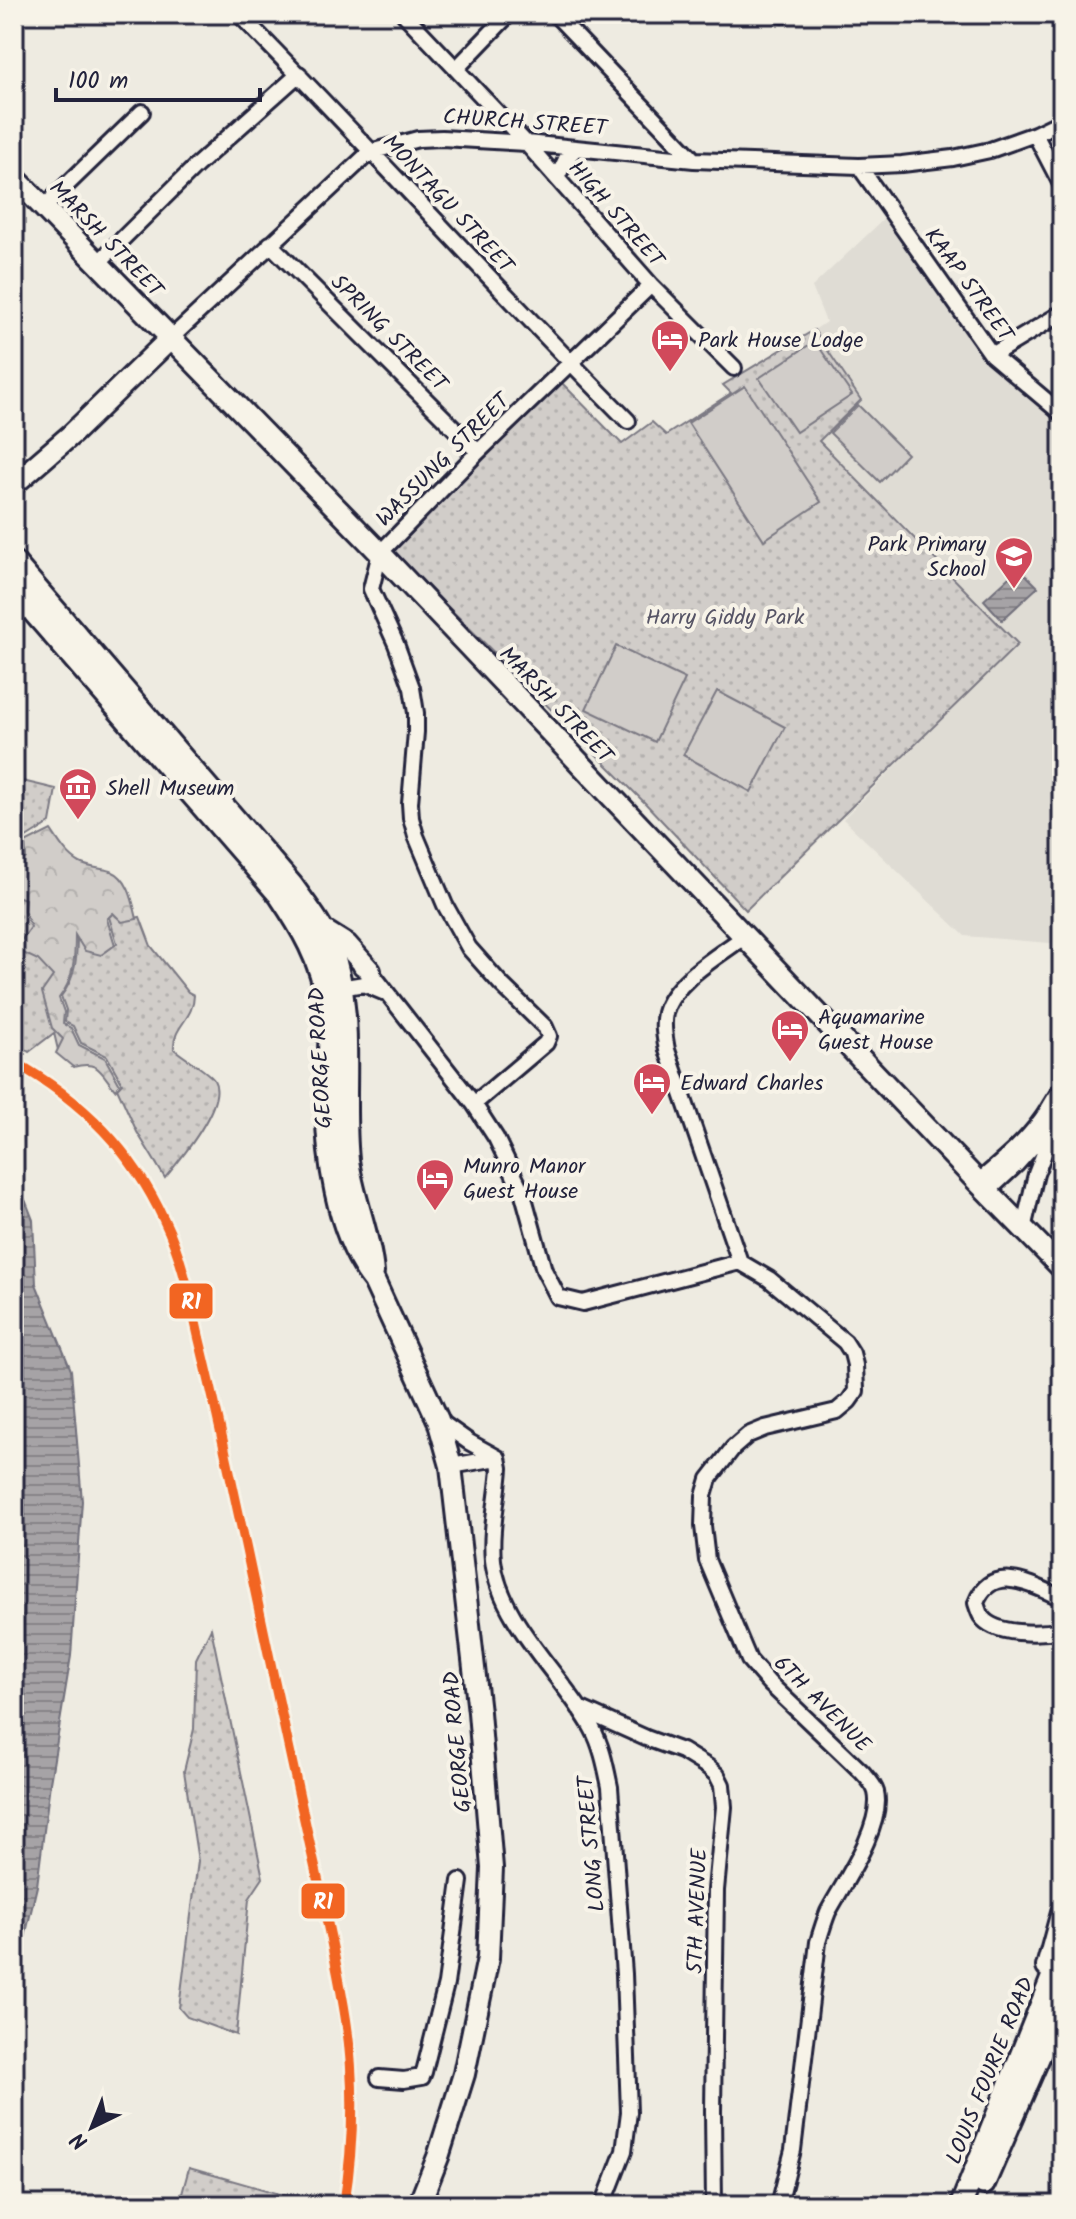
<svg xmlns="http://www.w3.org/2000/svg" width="1076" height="2219" viewBox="0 0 1076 2219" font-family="Kalam,sans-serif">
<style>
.built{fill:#dfdcd4}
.grass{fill:url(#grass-dots);stroke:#7a7882;stroke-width:2}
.forest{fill:url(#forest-crowns);stroke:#7a7882;stroke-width:2}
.pitch{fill:#d1cdc9;stroke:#7a7882;stroke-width:2}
.water{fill:url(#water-rules);stroke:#716f7b;stroke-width:2}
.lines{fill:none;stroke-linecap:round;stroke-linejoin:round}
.street-casing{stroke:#22223b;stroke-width:20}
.secondary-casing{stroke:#22223b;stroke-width:26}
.street{stroke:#f7f3e8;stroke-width:14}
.secondary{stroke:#f7f3e8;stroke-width:20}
.rail-1-casing{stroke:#f7f3e8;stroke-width:16}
.rail-1{stroke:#f26522;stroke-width:10}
.labels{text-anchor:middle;stroke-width:8;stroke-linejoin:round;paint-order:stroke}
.street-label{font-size:22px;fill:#22223b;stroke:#f7f3e8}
.poi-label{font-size:22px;fill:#22223b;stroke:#f7f3e8;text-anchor:start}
.park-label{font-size:22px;fill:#575566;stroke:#f7f3e8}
.line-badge{stroke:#f7f3e8;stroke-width:3}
.badge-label{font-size:22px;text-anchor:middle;font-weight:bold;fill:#fff}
</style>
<defs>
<pattern id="grass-dots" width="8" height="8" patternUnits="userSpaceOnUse" patternTransform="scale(2)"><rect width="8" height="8" fill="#d1cdc9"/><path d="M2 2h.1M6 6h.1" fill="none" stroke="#b3b0ae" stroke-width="1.8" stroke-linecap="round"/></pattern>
<pattern id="forest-crowns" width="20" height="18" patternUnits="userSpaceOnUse" patternTransform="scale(2)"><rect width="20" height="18" fill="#d1cdc9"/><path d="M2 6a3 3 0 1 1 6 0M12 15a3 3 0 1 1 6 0" fill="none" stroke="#b3b0ae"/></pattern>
<pattern id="water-rules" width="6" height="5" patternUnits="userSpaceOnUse" patternTransform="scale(2)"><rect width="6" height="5" fill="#a6a3a6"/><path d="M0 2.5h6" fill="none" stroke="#878488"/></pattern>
</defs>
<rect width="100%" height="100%" fill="#eeebe1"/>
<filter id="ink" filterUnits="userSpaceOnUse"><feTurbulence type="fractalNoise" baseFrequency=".0125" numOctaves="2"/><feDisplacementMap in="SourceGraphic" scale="16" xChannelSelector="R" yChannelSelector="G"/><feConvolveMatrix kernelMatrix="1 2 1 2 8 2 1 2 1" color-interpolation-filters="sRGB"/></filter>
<g filter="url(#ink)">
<path class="built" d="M886,217l38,52 53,80 85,75v520l-97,-8 -122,-117 174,-175 -102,-108 -96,-95 42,-41 -47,-70 12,-8 -14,-35z"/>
<path class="grass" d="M814,330l47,70 -42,41 199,203 -272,266 -101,-107 -255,-254 167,-171 65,66 30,-22 14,13 65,-42 -8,-8z
M14,779l42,10 -6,34 -27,17 -1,18 -8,4z
M14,892l16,1 10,65 15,16 -11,17 22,47 -8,12 -4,-17 -25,19 -15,-10z
M116,911l9,9 15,-3 11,29 37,46 6,3c0,24 -22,32 -20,54 10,9 34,22 40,31 14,23 -34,80 -49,98l-28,-46 -20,-44 5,-5 -15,-27 -26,-13 -8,-17 -8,-4 1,-12 -5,-14c16,-19 16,-41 16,-65l27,22 13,-10 -8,-26z
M211,1628l52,250 -14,21 -13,136 -49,-18 -8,-9 19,-147 -14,-90 10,-42 2,-70z
M189,2168l129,37h-139z"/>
<path class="forest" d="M51,830c8,12 16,26 29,33 9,5 21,5 31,8 18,7 22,31 26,48l-15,3 -9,-9 -6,6 8,26 -14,10 -16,-4 -10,-16c0,24 -1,44 -16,63l5,14 -1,12 8,4 8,17 26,13 15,27 -5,5c-15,-19 -16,-30 -42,-23l-17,-14 7,-14 -11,-11 -10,-36 11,-16 -15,-16 -15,-7 -2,-12 10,-14 -7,-16 1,-12 -11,-4v-30l12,-7 -1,-15z"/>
<path class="pitch" d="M815,341l37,54 -56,37 -37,-54z
M745,386l76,116 -57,38 -76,-117z
M858,405l49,49 -27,28 -50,-49z
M616,646l69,33 -30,63 -69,-33z
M717,691l68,36 -34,65 -68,-37z"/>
<path class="water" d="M1019,568l19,19 -36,33 -18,-20z
M14,1182l12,20 7,18 3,64 35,86 11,131 -11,155 -21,127 -13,103 -23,98z"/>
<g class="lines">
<defs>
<path id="street" d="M239,14c132,134 257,274 389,407
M404,14l122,129 125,142 83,83
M555,14l139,146
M781,14l1,1
M457,68l52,-54
M1035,134l27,52
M859,166l133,189 70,59
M557,178l9,-19 10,-11
M43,208l99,-96
M270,244l208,208
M97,264l100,-99 102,-91
M171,338l199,-186 48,-13 24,-1 84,5 168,17 165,6 43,-2 51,-6 37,-8 45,-16 27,-13
M992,355l70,-42
M745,936c-25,19 -72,45 -80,77 -3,13 0,25 2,37l73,212 29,17 76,63 7,11 3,12 1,26 -7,10 -12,10 -72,17 -17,7 -15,13 -24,31 -5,17 -1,30 4,34 42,100 20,23 93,89c5,6 12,12 14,20 8,33 -33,92 -48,120 -4,10 -7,20 -10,30l-25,208 -14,55
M361,967l9,4 104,133 22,34 27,56 21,76 14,27 25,6 157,-41
M334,989l30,-5 19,8
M474,1104l72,-61 3,-7 -4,-9 -44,-43 -32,-36 -24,-43 -29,-69 -5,-18 -1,-15 6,-71v-19l-4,-25 -16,-44 -25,-55 9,-36 98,-101 173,-167
M978,1182c22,-19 46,-38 63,-62 8,-10 12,-22 21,-31
M987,1192l29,-27 33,-37
M1023,1229l13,-55 26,-67
M438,1420l31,22 29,16 2,10c-2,30 -10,62 -7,92 6,61 70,116 99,168 10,18 14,40 18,59l14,187 5,138 -5,39 -21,54
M451,1466l47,-8
M1062,1598c-28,-12 -70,-37 -86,5 1,3 3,10 5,13 13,20 60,18 81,14
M579,1708l67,30 36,13 26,16 9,8 5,10 2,22 -8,83 -3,221 1,94
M379,2078l25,2 18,-3 2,-5 22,-88 14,-103"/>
<path id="secondary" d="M14,177l366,376 598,629 84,86
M14,484l58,-50 99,-96
M14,562l278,323c14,20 30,39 39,62 25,68 10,142 17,213 5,38 22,75 25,113
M14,590l265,305c23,34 41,64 48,106 5,30 1,61 0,92 -2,59 9,141 47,188l64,139 13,46 28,246 13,156 -4,90 -24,116 -26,83 -19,48
M323,930l24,15 23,26
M1047,1967l15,-55
M984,2184l78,-180
M961,2205l101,-253"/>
</defs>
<use href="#street" class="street-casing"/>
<use href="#secondary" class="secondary-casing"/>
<use href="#street" class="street"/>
<use href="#secondary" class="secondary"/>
<defs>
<path id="rail-1" d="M14,1062c67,37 118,88 150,158 18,37 26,78 35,118 17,68 31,137 46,205 21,101 43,201 65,302 13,58 27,116 36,175 9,61 8,124 -2,185"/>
</defs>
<use href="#rail-1" class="rail-1-casing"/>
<use href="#rail-1" class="rail-1"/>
</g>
</g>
<defs>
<symbol id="hotel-pin" viewBox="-11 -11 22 30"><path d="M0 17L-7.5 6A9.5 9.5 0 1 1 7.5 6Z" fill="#d1495b" stroke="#f7f3e8"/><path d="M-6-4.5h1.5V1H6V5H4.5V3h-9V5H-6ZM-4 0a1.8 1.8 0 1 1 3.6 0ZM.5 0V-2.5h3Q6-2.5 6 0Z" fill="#fff"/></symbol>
<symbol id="school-pin" viewBox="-11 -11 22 30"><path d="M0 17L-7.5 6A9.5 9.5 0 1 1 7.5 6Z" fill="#d1495b" stroke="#f7f3e8"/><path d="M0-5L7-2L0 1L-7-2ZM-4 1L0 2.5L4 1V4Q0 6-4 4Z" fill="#fff"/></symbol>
<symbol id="museum-pin" viewBox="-11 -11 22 30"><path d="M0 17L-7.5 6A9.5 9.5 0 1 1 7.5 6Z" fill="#d1495b" stroke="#f7f3e8"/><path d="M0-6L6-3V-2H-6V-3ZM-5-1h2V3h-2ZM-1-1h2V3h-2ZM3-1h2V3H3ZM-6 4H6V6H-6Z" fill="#fff"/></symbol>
</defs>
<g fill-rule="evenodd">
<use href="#hotel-pin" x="648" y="317" width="44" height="60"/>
<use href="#school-pin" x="992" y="534" width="44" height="60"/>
<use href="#museum-pin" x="56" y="765" width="44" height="60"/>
<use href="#hotel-pin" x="768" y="1007" width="44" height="60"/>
<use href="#hotel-pin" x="630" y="1060" width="44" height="60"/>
<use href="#hotel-pin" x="413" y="1156" width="44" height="60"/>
</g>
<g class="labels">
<g class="street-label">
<text transform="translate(525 121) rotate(4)" y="8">CHURCH STREET</text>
<text transform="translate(449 203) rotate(47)" y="8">MONTAGU STREET</text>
<text transform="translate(617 213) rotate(49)" y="8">HIGH STREET</text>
<text transform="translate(107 238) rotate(46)" y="8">MARSH STREET</text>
<text transform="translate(970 284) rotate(54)" y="8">KAAP STREET</text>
<text transform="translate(390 332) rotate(45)" y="8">SPRING STREET</text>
<text transform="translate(442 459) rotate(-45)" y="8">WASSUNG STREET</text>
<text transform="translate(557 704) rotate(46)" y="8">MARSH STREET</text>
<text transform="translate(319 1058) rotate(-93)" y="8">GEORGE ROAD</text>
<text transform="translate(823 1703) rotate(45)" y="8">6TH AVENUE</text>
<text transform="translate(456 1742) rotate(-95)" y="8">GEORGE ROAD</text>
<text transform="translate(590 1844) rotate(-95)" y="8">LONG STREET</text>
<text transform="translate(696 1911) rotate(-88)" y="8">5TH AVENUE</text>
<text transform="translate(989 2070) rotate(-68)" y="8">LOUIS FOURIE ROAD</text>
</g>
<g class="poi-label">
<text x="698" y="347">Park House Lodge</text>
<text x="986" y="551" text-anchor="end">Park Primary<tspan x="986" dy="25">School</tspan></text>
<text x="106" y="795">Shell Museum</text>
<text x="818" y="1024">Aquamarine<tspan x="818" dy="25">Guest House</tspan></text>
<text x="680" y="1090">Edward Charles</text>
<text x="463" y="1173">Munro Manor<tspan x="463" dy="25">Guest House</tspan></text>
</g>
<g class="park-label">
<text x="725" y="624">Harry Giddy Park</text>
</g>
</g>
<g class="line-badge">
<rect x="168" y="1282" width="46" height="38" rx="8" fill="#f26522"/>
<rect x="300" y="1882" width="46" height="38" rx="8" fill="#f26522"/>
</g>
<g class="badge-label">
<text x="191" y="1309">R1</text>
<text x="323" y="1909">R1</text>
</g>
<rect width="1076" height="2219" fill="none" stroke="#f7f3e8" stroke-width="48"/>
<rect x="24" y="24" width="1028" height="2171" fill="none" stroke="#22223b" stroke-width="3" filter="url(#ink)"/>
<g transform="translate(92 2127) rotate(223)" stroke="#f7f3e8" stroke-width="6" paint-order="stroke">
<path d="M0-6L14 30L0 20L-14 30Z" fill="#22223b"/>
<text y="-12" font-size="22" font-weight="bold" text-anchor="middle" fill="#22223b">N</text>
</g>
<path d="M56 88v12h204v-12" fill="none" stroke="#22223b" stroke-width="4"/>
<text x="68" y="88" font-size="24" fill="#22223b" stroke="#f7f3e8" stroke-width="6" paint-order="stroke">100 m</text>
</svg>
